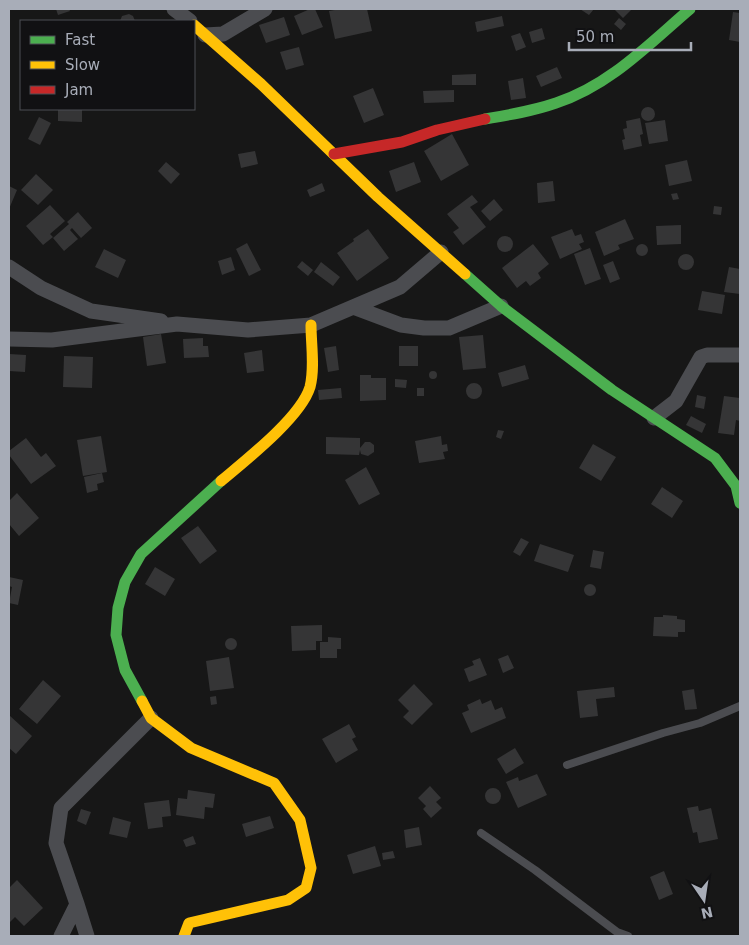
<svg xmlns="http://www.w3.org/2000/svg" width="749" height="945" viewBox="0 0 749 945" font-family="'DejaVu Sans',sans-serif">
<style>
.building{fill:#353536}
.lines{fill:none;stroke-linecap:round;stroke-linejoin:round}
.lane{stroke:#4b4c50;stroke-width:8}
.street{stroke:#4b4c50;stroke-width:15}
.fast{stroke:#4caf50;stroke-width:11}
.slow{stroke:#ffc107;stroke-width:11}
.jam{stroke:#c62828;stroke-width:11}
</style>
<rect width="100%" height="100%" fill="#171717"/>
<path class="building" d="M56,9h13l1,2 -12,4z
M310,9h5l8,18 -21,8 -8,-19z
M340,9h27l5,22 -37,8 -6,-28z
M580,9h14l-5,6z
M614,9h18l-9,9z
M733,12l7,1v29l-11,-2z
M129,14l4,2 2,5h-15l2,-5z
M502,16l2,10 -27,6 -2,-10z
M284,17l6,18 -24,8 -7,-18z
M619,18l7,6 -5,6 -7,-6z
M542,28l3,11 -13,4 -3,-11z
M520,33l6,14 -10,4 -5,-15z
M299,47l5,18 -18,5 -6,-18z
M557,67l5,11 -21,9 -5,-11z
M476,74v11h-24v-10z
M523,78l3,20 -15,2 -3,-19z
M373,88l11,27 -20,8 -11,-27z
M454,90v12l-30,1 -1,-12z
M641 114a7 7 0 1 1 14 0a7 7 0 1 1-14 0Z
M58,109h24v13l-24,-1z
M39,117l12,6 -11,22 -12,-6z
M640,118l3,16 -3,1 2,11 -18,4 -2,-10 3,-1 -2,-10 4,-1 -1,-7z
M665,120l3,21 -19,3 -4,-21z
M452,134l17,31 -28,16 -17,-30z
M255,151l3,13 -17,4 -3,-14z
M687,160l5,21 -23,5 -4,-21z
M166,162l14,12 -9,10 -13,-13z
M414,162l7,20 -25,10 -7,-21z
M36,174l17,16 -15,15 -17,-15z
M553,181l2,20 -17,2 -1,-20z
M322,183l3,8 -15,6 -3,-7z
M9,186l8,4 -8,19z
M677,193l2,6 -6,1 -2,-6z
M472,195l6,7 -8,5 16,20 -23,18 -10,-13 6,-4 -12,-14z
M494,199l9,11 -13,11 -9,-10z
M50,205l15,16 -15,13 3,3 -10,8 -17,-19z
M714,206l8,1 -1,8 -8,-1z
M78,212l14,16 -11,10 -9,-10 -2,2 8,9 -14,12 -11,-13 16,-14 -2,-2z
M625,219l9,20 -16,6 2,4 -16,7 -9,-24z
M681,225v19l-24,1 -1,-19z
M368,229l21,29 -32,23 -20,-28 17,-12 -1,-2z
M572,229l3,7 6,-2 3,8 -5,2 3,5 -22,10 -9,-22z
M497 244a8 8 0 1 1 16 0a8 8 0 1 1-16 0Z
M247,243l14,27 -12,6 -13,-27z
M636 250a6 6 0 1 1 12 0a6 6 0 1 1-12 0Z
M533,244l16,20 -11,9 3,5 -11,8 -4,-5 -9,7 -15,-20z
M590,248l11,31 -16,6 -11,-31z
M104,249l22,11 -8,18 -23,-11z
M678 262a8 8 0 1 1 16 0a8 8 0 1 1-16 0Z
M231,257l4,13 -13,5 -4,-14z
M302,261l11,9 -5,6 -11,-9z
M613,261l7,18 -10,4 -7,-18z
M321,262l19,15 -7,9 -19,-14z
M729,267l11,2v25l-16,-2z
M702,291l23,4 -3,19 -24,-4z
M161,334l5,29 -19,3 -4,-29z
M483,335l3,33 -23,2 -4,-33z
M203,338v8h5l1,11 -25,1 -1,-19z
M336,346l3,24 -11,2 -4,-24z
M399,346h19v20h-19z
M262,350l2,21 -17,2 -3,-20z
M9,354l17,1 -1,17 -16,-1z
M64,356l29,1 -1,31 -29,-1z
M525,365l4,14 -27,8 -4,-14z
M429 375a4 4 0 1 1 8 0a4 4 0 1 1-8 0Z
M360,375h11v3h15v22l-26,1z
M395,379l12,1 -1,8 -11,-1z
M466 391a8 8 0 1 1 16 0a8 8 0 1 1-16 0Z
M341,388l1,10 -23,2 -1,-10z
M417,388h7v8h-7z
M697,395l9,2 -2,12 -9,-2z
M724,396l16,2v23l-4,-1 -2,15 -16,-2z
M691,416l15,8 -4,9 -16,-8z
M498,430l6,1 -3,8 -5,-2z
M101,436l6,36 -24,4 -6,-36z
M441,436l1,9 5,-1 1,7 -5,1 2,7 -26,4 -4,-22z
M326,437l34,1v10l5,-6h5l4,3v7l-6,4 -7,-2 -1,-4 -1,5 -33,-1z
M26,438l15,19 5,-4 10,13 -25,18 -22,-29v-4z
M593,444l23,13 -15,24 -22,-13z
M366,467l14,27 -21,11 -14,-25z
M102,473l2,9 -7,2 1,6 -11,3 -3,-16z
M662,487l21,14 -11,17 -21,-14z
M17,493l22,25 -20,18 -10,-12v-23z
M198,526l19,25 -17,13 -19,-26z
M521,538l8,4 -9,14 -7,-4z
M540,544l34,11 -6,17 -34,-11z
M593,550l11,2 -3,17 -11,-2z
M155,567l20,12 -10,17 -20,-12z
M9,577l14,3 -5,25 -9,-2 3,-16 -3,-1z
M584 590a6 6 0 1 1 12 0a6 6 0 1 1-12 0Z
M663,615l14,1v3l8,1v12h-7v5l-25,-1 1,-19h9z
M322,625v16h-6v9l-24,1 -1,-25z
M328,637l13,1v11h-4v9h-17v-16h8z
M225 644a6 6 0 1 1 12 0a6 6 0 1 1-12 0Z
M508,655l6,13 -11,5 -5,-14z
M229,657l5,31 -24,3 -4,-30z
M480,658l7,17 -18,7 -5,-13 10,-4 -2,-4z
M43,680l18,16 -24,28 -18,-15z
M414,684l19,20 -21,21 -9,-8 6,-6 -11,-11z
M614,687l1,10 -19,2 2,17 -18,2 -3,-27z
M694,689l3,20 -12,1 -3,-19z
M216,696l1,8 -6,1 -1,-8z
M480,699l2,5 9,-4 4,10 7,-3 4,11 -35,15 -9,-20 7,-3 -2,-5z
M9,715l23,21 -16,18 -7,-6z
M349,724l7,13 -4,2 6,11 -22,13 -14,-24z
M515,748l9,15 -18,11 -9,-15z
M537,774l10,21 -29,13 -12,-26 12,-5 1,4z
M430,786l11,12 -5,4 6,6 -11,10 -8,-9 3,-3 -8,-8z
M485 796a8 8 0 1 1 16 0a8 8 0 1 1-16 0Z
M188,790l27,4 -2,14 -8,-1 -1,12 -28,-4 2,-17 9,1z
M169,800l2,16 -9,1 1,10 -15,2 -4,-26z
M698,806l1,5 12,-3 7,31 -19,4 -2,-11 -4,1 -6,-25z
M81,809l10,3 -5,13 -9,-4z
M270,816l4,12 -28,9 -4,-13z
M113,817l18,5 -4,16 -18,-4z
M419,827l3,18 -16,3 -2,-18z
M193,836l3,8 -10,3 -3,-7z
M375,846l6,20 -28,8 -6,-19z
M393,851l2,7 -12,2 -1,-7z
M664,871l9,23 -14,6 -9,-23z
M17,880l26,28 -19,18 -9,-9 -6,6v-35z"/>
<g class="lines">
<path class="lane" d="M567,765l96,-32 37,-10 40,-17
M481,833l54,37 82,62 11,4"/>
<path class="street" d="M174,9l16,12
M205,35l18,-1 42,-25
M9,267l32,21 50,23 70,10
M353,307l48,18 23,3h25l52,-22
M9,339l43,1 125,-16 71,6 63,-5 89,-38 41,-35
M654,418l22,-17 25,-44 6,-2h33
M77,904l10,32
M61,936l16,-32 -21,-61 5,-35 90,-90"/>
<path class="fast" d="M485,119c24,-4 48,-8 71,-16 53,-17 93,-59 134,-94
M465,274l36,32 111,84 103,68 21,28 4,17
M142,701l-17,-31 -9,-35 2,-27 7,-26 16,-28 80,-73"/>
<path class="slow" d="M194,25l67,59 117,113 87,77
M221,481c25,-21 80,-64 89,-94 5,-19 1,-43 1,-62
M142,701l9,17 40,30 83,35 26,37 11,48 -5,20 -18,12 -99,23 -5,13"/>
<path class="jam" d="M334,154l68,-12 35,-12 48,-11"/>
</g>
<rect width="749" height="945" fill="none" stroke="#a8adb8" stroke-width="20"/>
<rect x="20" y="20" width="175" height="90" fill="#111113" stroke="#4d4f55"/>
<rect x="30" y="36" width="25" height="8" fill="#4caf50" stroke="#4d4f55"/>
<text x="65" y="45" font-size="15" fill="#a8adb8">Fast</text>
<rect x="30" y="61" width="25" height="8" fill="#ffc107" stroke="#4d4f55"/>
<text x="65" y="70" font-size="15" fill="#a8adb8">Slow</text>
<rect x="30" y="86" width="25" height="8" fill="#c62828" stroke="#4d4f55"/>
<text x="65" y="95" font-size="15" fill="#a8adb8">Jam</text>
<g transform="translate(704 900) rotate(167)" stroke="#111113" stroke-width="4" paint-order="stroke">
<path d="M0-4L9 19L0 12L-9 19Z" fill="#a8adb8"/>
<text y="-8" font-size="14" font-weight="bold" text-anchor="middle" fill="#a8adb8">N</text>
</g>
<path d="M569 42v8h122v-8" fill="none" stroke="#a8adb8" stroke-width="2.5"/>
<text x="576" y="42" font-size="15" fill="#a8adb8" stroke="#111113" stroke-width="4" paint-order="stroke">50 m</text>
</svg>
